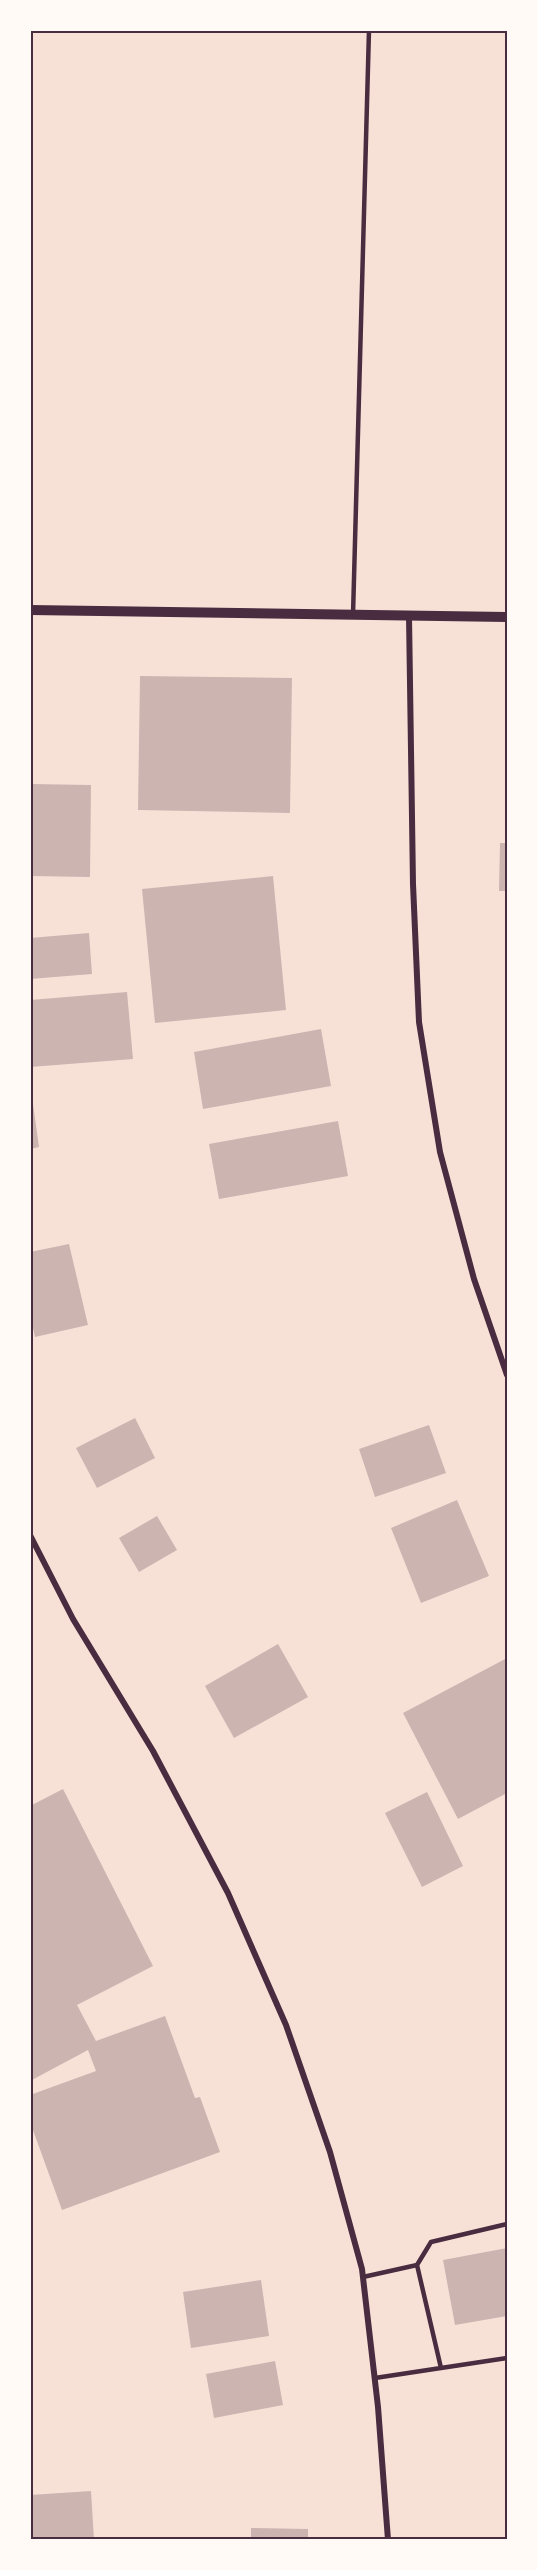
<svg xmlns="http://www.w3.org/2000/svg" width="537" height="2570" viewBox="0 0 537 2570" font-family="'Source Sans 3',sans-serif">
<style>
.building{fill:#ccb4b1}
.lines{fill:none;stroke-linecap:round;stroke-linejoin:round}
.service{stroke:#4a2c40;stroke-width:4.5}
.minor{stroke:#4a2c40;stroke-width:6}
.tertiary{stroke:#4a2c40;stroke-width:10}
.neatline{fill:none;stroke:#4a2c40;stroke-width:2}
</style>
<rect width="100%" height="100%" fill="#f7e1d7"/>
<path class="building" d="M140,676l152,2 -2,135 -152,-3z
M30,784l61,1 -1,92 -60,-1z
M500,843h7v48h-8z
M273,876l13,134 -131,13 -13,-134z
M89,933l3,41 -62,5v-41z
M127,992l6,67 -103,8v-67z
M321,1029l10,57 -128,23 -9,-57z
M30,1104h3l6,43 -9,2z
M338,1121l10,55 -129,23 -10,-55z
M69,1244l19,81 -53,12 -5,-23v-62z
M135,1418l20,40 -58,30 -21,-40z
M429,1425l17,48 -71,24 -16,-48z
M457,1500l32,76 -68,27 -30,-75z
M157,1516l20,34 -38,22 -20,-34z
M278,1644l30,53 -74,41 -29,-52z
M507,1658v135l-49,26 -55,-106z
M63,1789l90,177 -76,39 19,36 69,-25 30,82 5,-1 20,55 -158,58 -32,-88v-27l66,-24 -8,-21 -58,31v-275z
M427,1792l36,74 -41,21 -37,-74z
M507,2248v68l-52,9 -12,-65z
M261,2280l8,56 -78,12 -8,-56z
M275,2361l8,44 -69,13 -8,-44z
M91,2491l3,49h-64v-45z
M251,2528l57,1v11h-57z"/>
<g class="lines">
<path class="service" d="M353,615l16,-585
M417,2265l14,-23 76,-18
M363,2277l54,-12 24,103
M375,2378l132,-20"/>
<path class="minor" d="M409,616l4,268 6,138 21,130 34,127 33,96
M30,1535l43,84 80,132 75,142 58,132 44,127 32,117 16,138 10,133"/>
<path class="tertiary" d="M30,610l477,7"/>
</g>
<rect width="537" height="2570" fill="none" stroke="#fffaf5" stroke-width="63"/>
<rect x="32" y="32" width="474" height="2506" class="neatline"/>
</svg>
